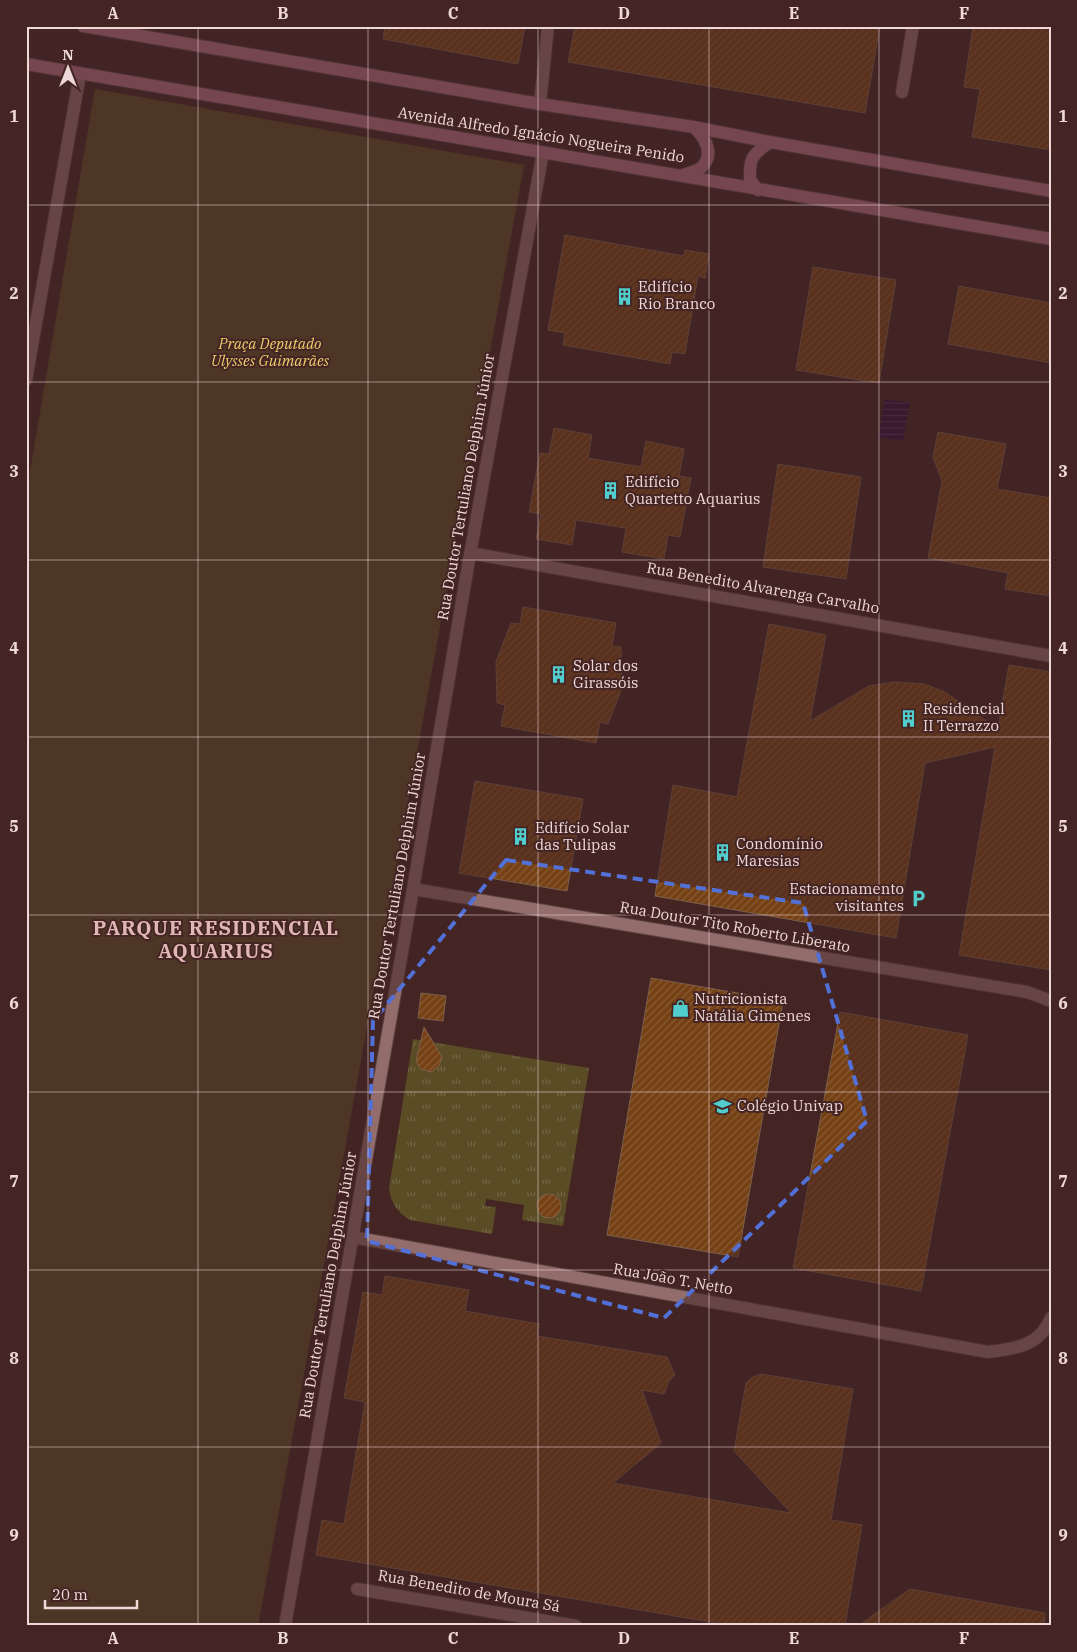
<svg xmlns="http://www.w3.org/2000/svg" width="1077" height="1652" viewBox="0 0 1077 1652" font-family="'IBM Plex Serif',serif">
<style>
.grass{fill:url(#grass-tufts)}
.green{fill:#5a4d26}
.water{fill:url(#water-rules)}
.building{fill:url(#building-hatch);stroke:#7c604c}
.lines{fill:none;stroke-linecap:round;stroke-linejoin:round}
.street-casing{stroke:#5c4242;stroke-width:14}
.secondary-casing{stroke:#5c4242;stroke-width:14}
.street{stroke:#936d6c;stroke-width:12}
.secondary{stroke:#b17086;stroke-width:12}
.marked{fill:none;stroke:#5271d8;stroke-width:4;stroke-dasharray:10 6;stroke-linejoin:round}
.grid{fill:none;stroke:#efd9d8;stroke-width:1;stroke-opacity:0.55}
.labels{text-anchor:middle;stroke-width:4;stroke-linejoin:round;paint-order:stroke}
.street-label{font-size:15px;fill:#efd9d8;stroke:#442524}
.poi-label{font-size:15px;fill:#efd9d8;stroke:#442524;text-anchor:start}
.park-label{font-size:15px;font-style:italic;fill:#eecd6c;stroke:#442524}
.district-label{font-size:20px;font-weight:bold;letter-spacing:1px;fill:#e1b7b6;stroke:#442524}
.neatline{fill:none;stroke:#efd9d8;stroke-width:2}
.grid-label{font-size:16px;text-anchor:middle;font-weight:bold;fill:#efd9d8}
</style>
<defs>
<pattern id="grass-tufts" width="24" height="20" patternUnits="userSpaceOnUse" patternTransform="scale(1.25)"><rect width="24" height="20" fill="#5a4d26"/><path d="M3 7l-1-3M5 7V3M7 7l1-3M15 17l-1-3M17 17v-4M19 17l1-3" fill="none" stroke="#726645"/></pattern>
<pattern id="water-rules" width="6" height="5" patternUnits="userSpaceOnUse" patternTransform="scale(1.25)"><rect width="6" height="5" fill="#2d0d3e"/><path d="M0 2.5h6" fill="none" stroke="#4c3059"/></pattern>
<pattern id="building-hatch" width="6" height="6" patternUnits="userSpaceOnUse" patternTransform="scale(1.25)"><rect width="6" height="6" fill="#754014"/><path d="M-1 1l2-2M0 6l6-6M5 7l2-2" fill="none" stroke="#895b35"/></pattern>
</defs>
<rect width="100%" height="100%" fill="#442524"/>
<path class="grass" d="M413,1039l176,29 -26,158 -41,-6 2,-15 -38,-6 -1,7 11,1 -4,27 -82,-14c-13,-8 -19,-17 -21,-32z"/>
<path class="green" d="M95,89l429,76 -266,1461h-232v-1131z"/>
<path class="water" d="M885,399l25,4 -7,38 -25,-4z"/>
<path class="building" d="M385,26h140l-7,38 -135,-25z
M575,26h305l-15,87 -297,-51z
M973,26h78v124l-79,-13 8,-48 -16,-2z
M565,235l119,21 1,-6 24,4 -4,24 -7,-2 -13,78 -13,-2 -2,12 -107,-19 2,-12 -17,-3z
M813,267l83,13 -17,103 -83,-13z
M959,286l92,17v60l-103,-19z
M554,428l38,7 -4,23 53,9 5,-26 38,8 -5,27 12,2 -11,59 -12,-2 -4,24 -42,-7 4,-24 -50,-8 -4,25 -36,-6 5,-25 -12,-2 11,-59 9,1z
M938,432l68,12 -9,45 54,9v98l-46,-7 3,-16 -80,-15 14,-77 -9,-24z
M778,464l83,13 -15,102 -83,-12z
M523,607l93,16 -4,23 9,1 1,41 -14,36 -8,-2 -4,21 -95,-17 4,-21 -8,-2 -1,-41 15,-39 9,1z
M769,624l57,11 -16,86 59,-35 26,-4 29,2 21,8 53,37 11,-64 42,7v298l-92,-15 36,-208 -70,16 -29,175 -241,-42 18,-111 64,12z
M475,781l108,18 -16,92 -108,-18z
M651,978l132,23 -45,256 -131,-22z
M421,993l25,3 -3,25 -25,-3z
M840,1012l128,23 -47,256 -128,-23z
M424,1027l18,30 -3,9 -8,6 -10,-3 -5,-8z
M537 1206a12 12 0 1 1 24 0a12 12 0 1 1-24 0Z
M385,1276l84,14 -4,21 74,13 -2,12 130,21 8,18 -6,6 -5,13 -22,-4 19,53 -48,40 178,30 -57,-62 12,-68 7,-6 8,-3 92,15 -22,131 31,5 -17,101h-111l-418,-71 6,-35 22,4 21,-122 -21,-4 19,-106 19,3z
M910,1589l135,24 -1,13h-186z"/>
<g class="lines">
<defs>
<path id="street" d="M902,92l11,-66
M540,104l8,-78
M26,380l54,-306
M470,553l581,103
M413,889l614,103 24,9
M352,1237l636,115c26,-3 52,-6 63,-34
M357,1589l219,37
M285,1626l128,-737 56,-329 74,-408"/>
<path id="secondary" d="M83,26l457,78 154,23 76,15 281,49
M26,64l1025,175
M683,175c6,-2 15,-4 19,-8 13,-14 3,-29 -8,-40
M758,190l-8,-10c-1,-22 2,-25 20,-38"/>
</defs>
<use href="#street" class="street-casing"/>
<use href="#secondary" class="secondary-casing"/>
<use href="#street" class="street"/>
<use href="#secondary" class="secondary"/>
</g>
<path d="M0 0H1077V1652H0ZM506,860l297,43 64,218 -203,197 -297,-77 6,-220z" fill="#442524" fill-opacity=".55" fill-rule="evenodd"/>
<path class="marked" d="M506,860l297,43 64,218 -203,197 -297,-77 6,-220z"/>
<path class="grid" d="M198,26v1600M368,26v1600M538,26v1600M709,26v1600M879,26v1600M26,205h1025M26,382h1025M26,560h1025M26,737h1025M26,915h1025M26,1092h1025M26,1270h1025M26,1447h1025"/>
<defs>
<symbol id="building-bare" viewBox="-9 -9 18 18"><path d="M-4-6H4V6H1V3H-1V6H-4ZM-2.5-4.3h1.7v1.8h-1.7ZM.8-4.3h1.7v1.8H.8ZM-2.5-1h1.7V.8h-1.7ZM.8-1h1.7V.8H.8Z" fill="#52cdcd" stroke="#442524" stroke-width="2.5" paint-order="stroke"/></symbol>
<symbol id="parking-bare" viewBox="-9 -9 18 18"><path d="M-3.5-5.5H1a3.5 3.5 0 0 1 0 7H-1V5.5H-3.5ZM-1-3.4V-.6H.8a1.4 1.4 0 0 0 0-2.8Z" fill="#52cdcd" stroke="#442524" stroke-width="2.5" paint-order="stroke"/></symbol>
<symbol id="shop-bare" viewBox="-9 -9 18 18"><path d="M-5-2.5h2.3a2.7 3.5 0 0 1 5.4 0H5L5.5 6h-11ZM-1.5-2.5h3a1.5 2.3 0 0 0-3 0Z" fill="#52cdcd" stroke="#442524" stroke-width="2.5" paint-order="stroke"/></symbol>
<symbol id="school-bare" viewBox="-9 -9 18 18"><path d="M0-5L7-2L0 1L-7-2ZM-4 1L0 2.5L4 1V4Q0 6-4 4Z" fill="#52cdcd" stroke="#442524" stroke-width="2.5" paint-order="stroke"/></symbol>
</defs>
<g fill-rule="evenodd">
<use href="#building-bare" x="612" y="284" width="25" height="25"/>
<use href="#building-bare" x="598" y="478" width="25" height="25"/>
<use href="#building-bare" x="546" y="662" width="25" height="25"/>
<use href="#building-bare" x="896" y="706" width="25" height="25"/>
<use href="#building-bare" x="508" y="824" width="25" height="25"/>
<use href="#building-bare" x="710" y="840" width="25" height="25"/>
<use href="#parking-bare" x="906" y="886" width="25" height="25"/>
<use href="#shop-bare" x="668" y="996" width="25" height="25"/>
<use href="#school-bare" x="710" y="1094" width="25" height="25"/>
</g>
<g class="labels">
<g class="street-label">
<text transform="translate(541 135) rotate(9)" y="5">Avenida Alfredo Ignácio Nogueira Penido</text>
<text transform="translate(466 487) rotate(-80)" y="5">Rua Doutor Tertuliano Delphim Júnior</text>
<text transform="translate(763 588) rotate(10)" y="5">Rua Benedito Alvarenga Carvalho</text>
<text transform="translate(397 886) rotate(-80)" y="5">Rua Doutor Tertuliano Delphim Júnior</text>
<text transform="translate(735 927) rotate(10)" y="5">Rua Doutor Tito Roberto Liberato</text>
<text transform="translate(673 1279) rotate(10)" y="5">Rua João T. Netto</text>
<text transform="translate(328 1285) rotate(-80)" y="5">Rua Doutor Tertuliano Delphim Júnior</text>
<text transform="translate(469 1591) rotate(10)" y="5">Rua Benedito de Moura Sá</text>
</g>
<g class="poi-label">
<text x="638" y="292">Edifício<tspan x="638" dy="17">Rio Branco</tspan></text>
<text x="625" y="487">Edifício<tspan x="625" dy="17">Quartetto Aquarius</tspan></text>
<text x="573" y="671">Solar dos<tspan x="573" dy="17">Girassóis</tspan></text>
<text x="923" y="714">Residencial<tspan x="923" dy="17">II Terrazzo</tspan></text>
<text x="535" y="833">Edifício Solar<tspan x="535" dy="17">das Tulipas</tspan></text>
<text x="736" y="849">Condomínio<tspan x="736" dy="17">Maresias</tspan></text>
<text x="904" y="894" text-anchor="end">Estacionamento<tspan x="904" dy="17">visitantes</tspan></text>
<text x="694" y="1004">Nutricionista<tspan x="694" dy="17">Natália Gimenes</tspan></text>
<text x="737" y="1111">Colégio Univap</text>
</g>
<g class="park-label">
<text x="270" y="349">Praça Deputado<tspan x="270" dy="17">Ulysses Guimarães</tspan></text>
</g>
<g class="district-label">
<text x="216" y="935">PARQUE RESIDENCIAL<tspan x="216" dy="23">AQUARIUS</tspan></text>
</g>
</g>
<rect width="1077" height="1652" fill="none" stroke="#442524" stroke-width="55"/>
<g transform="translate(68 68)" stroke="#442524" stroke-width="4" paint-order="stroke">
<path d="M0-4L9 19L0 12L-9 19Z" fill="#efd9d8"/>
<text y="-8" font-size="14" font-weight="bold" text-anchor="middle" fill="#efd9d8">N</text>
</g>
<path d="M45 1600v8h92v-8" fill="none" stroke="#efd9d8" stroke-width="2.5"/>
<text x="52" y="1600" font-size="15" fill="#efd9d8" stroke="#442524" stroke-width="4" paint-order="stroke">20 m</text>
<rect x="28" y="28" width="1022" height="1596" class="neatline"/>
<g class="grid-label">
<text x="113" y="19">A</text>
<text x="283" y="19">B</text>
<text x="453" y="19">C</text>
<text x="624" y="19">D</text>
<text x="794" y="19">E</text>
<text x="964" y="19">F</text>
<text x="14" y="122">1</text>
<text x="1063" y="122">1</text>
<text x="14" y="299">2</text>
<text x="1063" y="299">2</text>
<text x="14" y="477">3</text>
<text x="1063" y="477">3</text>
<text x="14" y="654">4</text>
<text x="1063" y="654">4</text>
<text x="14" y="832">5</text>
<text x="1063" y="832">5</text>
<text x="14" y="1009">6</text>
<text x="1063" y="1009">6</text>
<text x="14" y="1187">7</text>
<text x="1063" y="1187">7</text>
<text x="14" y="1364">8</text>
<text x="1063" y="1364">8</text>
<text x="14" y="1541">9</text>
<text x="1063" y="1541">9</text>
<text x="113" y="1644">A</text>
<text x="283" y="1644">B</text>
<text x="453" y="1644">C</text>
<text x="624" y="1644">D</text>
<text x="794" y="1644">E</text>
<text x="964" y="1644">F</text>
</g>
</svg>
